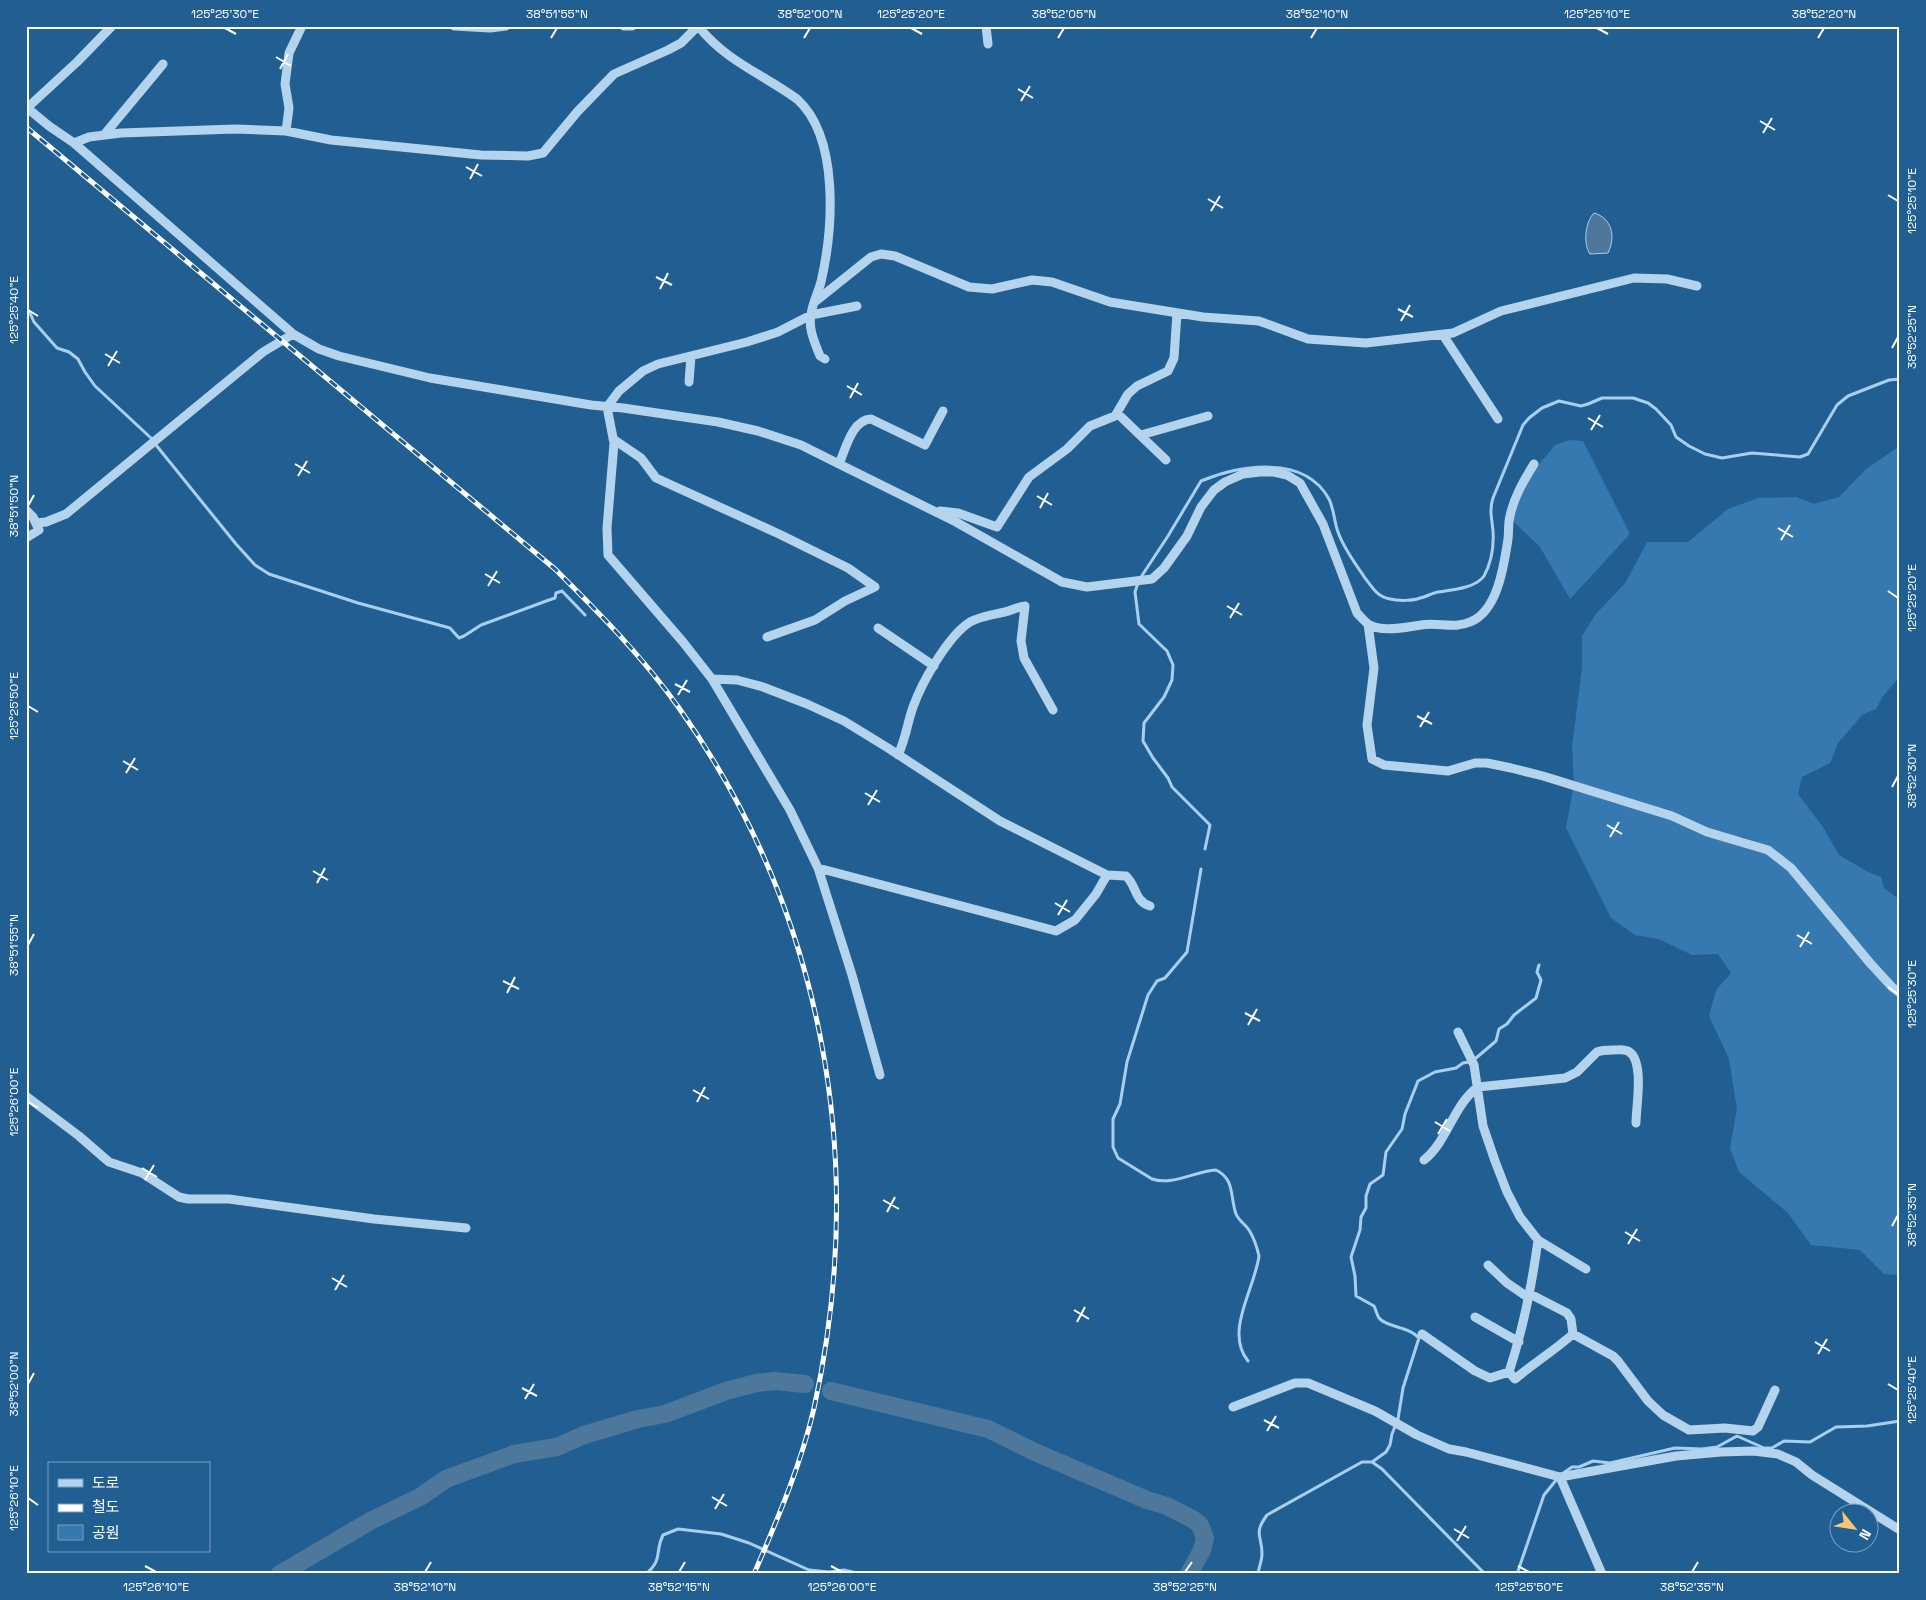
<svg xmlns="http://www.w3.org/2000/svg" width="1926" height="1600" viewBox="0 0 1926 1600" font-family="'Space Grotesk','Noto Sans KR',sans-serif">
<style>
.green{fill:#3579b0}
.water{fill:#4d789c;stroke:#a8d0ee}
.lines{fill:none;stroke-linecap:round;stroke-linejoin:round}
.stream{stroke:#a8d0ee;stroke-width:3}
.river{stroke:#4d789c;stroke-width:18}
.minor{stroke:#b4d4ed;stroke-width:9}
.rail-casing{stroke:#fff;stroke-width:5}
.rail{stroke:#215f93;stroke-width:3;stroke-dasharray:9;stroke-linecap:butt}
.ticks{fill:none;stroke:#fff;stroke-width:2}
.neatline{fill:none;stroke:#fff;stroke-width:2}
.ticks-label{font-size:12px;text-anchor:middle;fill:#fff}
</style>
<rect width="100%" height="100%" fill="#215f93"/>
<path class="green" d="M1569,440l14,1 47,93 -60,65 -30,-52 -27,-26 3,-19 19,-33 20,-24z
M1900,446v230l-17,20 -7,13 -14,6 -24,28 -8,20 -28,14 -4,17 25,33 16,28 29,17 13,5 3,11 16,12v90l-132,-144 -26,-9 -31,-6 -137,-48 -2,-35 10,-81v-31l13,-21 31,-33 21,-40h41l40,-33 30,-11 38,-1 18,7 25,-7 27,-28z
M1573,789l101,30 94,34 20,15 112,129v278l-16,-1 -24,-24 -49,-5 -24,-33 -48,-40 -9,-24 7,-39 -8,-50 -20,-43 7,-26 15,-17 -13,-19 -26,1 -33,-16 -24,-4 -24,-17 -45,-90z"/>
<path class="water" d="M1594,213c18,5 22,24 14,40l-18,1c-7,-10 -5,-32 4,-41z"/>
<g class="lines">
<path class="stream" d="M26,309l3,2 5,11 23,26 12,4 9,7 7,13 10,14 56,52
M156,445l80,99 19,21 14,9 89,29 81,22 11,3 9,10 5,-2 17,-11 68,-25 6,-2 1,-5 6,-2 23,24
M1141,577l27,-41 33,-55c39,-16 103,-27 128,18 5,10 5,22 9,33 6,17 17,31 27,46 7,9 12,19 25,21 8,2 23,2 30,-1 6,-1 12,-5 18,-6 14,-2 38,-4 46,-16 7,-13 10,-30 9,-45 -1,-12 -4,-21 0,-33l30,-73 6,-7 13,-10 17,-7 22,5 7,-2 14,-6h31l15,5 8,6 15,16 5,12 13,9 16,8 17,4 30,-5 48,4 8,-3 29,-49 11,-9 41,-16 11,-1
M1138,583l-3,9 4,32 28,27 6,14 -1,15 -8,17 -20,26 -1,18 10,17 15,20 4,9 38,38 -5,24
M1201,869l-14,83 -22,26 -8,3 -9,14 -21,67 -7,42 -7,15v28l5,11 34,21c21,7 43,-8 64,-9 19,9 14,27 20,44 3,7 9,10 13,16 5,8 8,17 10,26 -4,32 -35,76 -11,105
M1476,1058l20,-17 3,-12 8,-5 7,-9 22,-17 5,-18 -4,-8 2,-7
M1372,1462l14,-10 4,-7 2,-11 6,-15 5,-31 16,-50c-10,-12 -32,-10 -40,-20 -2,-3 -3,-8 -5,-12l-18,-10 -1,-20 -4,-19 9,-27 1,-13 5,-9v-12l4,-12 13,-9 3,-23 16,-23 3,-15 13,-33 17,-9 21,-4 7,-5 6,-1
M1562,1474l10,-7h7l14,-6 17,2 65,-15 27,1 15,-2 20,-11 27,12h8l12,-7 26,1 26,-15 31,-1 33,-5
M646,1574c18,-16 8,-21 17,-39l15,-6 43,5 28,9 60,27 20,2 15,-2 17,4
M1258,1574c1,-7 4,-14 4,-20 0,-19 -9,-20 5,-39l95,-53h10l10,7 103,105
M1517,1574l27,-79 13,-16"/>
<path class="river" d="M831,1391l157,38 49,24 110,47 20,6 27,14 6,5 5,13 -3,12 -13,24
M280,1574l92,-54 48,-23 26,-18 68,-25 43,-7 27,-12 54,-16 27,-5 61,-23 30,-8 19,-2 30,3"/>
<path class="minor" d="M454,26l36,2 16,-2
M624,26h8
M986,26l2,18
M26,107l23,19 25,17 219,191 26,15 20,7 91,22 161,27 32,3 95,14 40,9 43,14 38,19 117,58 106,60 25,5 65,-8 12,-11 23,-32 14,-29 13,-17 11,-8 18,-8 17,-2h14l13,3 13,8 23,41 34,89c4,4 7,8 11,11 14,9 38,3 53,1 16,-3 34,4 49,-3 28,-11 34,-57 38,-83 1,-8 0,-16 2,-23 4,-19 14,-36 24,-52
M27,108l50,-46 35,-36
M286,131l3,-23 -4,-24 4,-31 13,-27
M104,135l59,-71
M74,143l15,-6 32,-4 114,-4 51,2 45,9 150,15 47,1 15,-3 35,-42 36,-37 54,-24 13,-7 17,-17c29,36 63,47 99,73 43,39 36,131 24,183 -3,11 -9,22 -10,33 -3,14 4,28 9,41l5,3
M816,301l55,-44 10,-3 14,2 74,31 23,2 40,-9 20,2 58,20 93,15 56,4 49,18 58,4 87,-10 48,-22 133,-33 33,1 30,7
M857,306l-46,9 -33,17 -31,10 -89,22 -15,7 -24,20 -12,16 7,36 -7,85 1,27 75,87 29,37 78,131 28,58 34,107 28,100
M1443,335l55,84
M689,382l2,-26
M1117,413l49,47
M1141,435l67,-19
M613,439l28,19 15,20 123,56 69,34 27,19 -30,14 -30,19 -48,17
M839,464c7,-16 13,-44 32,-45l54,26 18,-34
M26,510l7,7 6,13 -13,8
M940,511l18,2 39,14 32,-50 38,-28 23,-23 25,-10 13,-22 9,-8 31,-15 6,-13 3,-45
M36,523l10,-1 20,-8 197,-162 30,-18
M1368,624l6,44 -7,57 5,34 12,6 64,6 27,-8h12l24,5 32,8 129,40 35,16 61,18 23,18 79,95 22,24 8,6
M878,628l56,38
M712,679l25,1 26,7 44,17 37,17 44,27 112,73 107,54 19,1c11,10 8,25 24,30
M898,755c8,-17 9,-31 15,-48 9,-25 35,-71 57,-85 9,-5 20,-7 30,-9 9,-1 16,-6 25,-7l-4,35 3,17 29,52
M818,868l238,63 19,-11 21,-26 11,-19
M1458,1032l16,33 9,61 12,35 12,31 13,25 18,23c-6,45 -15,89 -29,132l6,7c19,-16 40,-29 58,-45
M26,1096l53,40 30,26 33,11 37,24 9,2h41l145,20 92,9
M1424,1160c24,-19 29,-55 54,-73l87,-9 12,-6 20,-20c5,-2 10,-2 16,-2 5,0 10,-1 15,1 17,9 8,55 8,72
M1538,1240l48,29
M1488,1265l19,18 22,15
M1530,1294l37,19 4,6 2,15 40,22 5,5 30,40 15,14 26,15 36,-2 28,3 5,-4 17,-37
M1475,1317l44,25
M1422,1334l53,37 15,7 19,-6
M1233,1407l62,-24h13l67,28 42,24 32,14 17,3 94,25 42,97
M1560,1477l116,-21 45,-4 32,-1 25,3 18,8 16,13 88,55"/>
<defs>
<path id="rail" d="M26,127l529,442c44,44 88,88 124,139 146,206 189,455 135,700 -13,57 -37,112 -60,166"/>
</defs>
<use href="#rail" class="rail-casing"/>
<use href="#rail" class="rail"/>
</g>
<path class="ticks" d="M225,28l11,6M911,28l11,6M1597,28l11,6M551,38l6,-10M804,38l6,-10M1058,38l6,-10M1311,38l6,-10M1818,38l6,-10M276,57l15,9M280,69l8,-15M1018,89l15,9M1021,101l9,-15M1760,121l15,9M1763,133l9,-15M466,167l16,9M470,179l8,-15M1888,195l10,6M1208,199l15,9M1211,211l9,-15M656,277l16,8M660,289l8,-16M1398,309l15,8M28,310l10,6M1401,321l9,-16M1892,348l6,-11M105,354l15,9M108,366l9,-15M847,386l15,9M850,398l8,-15M1588,418l15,9M1591,430l9,-15M295,464l15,9M298,476l9,-15M1037,496l15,9M28,506l6,-11M1040,508l8,-15M1778,528l15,9M1781,540l9,-15M485,574l15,9M488,586l9,-15M1888,591l10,7M1227,606l15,9M1230,618l9,-15M675,684l15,8M678,695l9,-15M28,706l10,6M1417,716l15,8M1420,727l9,-15M123,761l15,9M126,773l9,-15M1892,787l6,-11M865,793l15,9M868,805l9,-15M1607,825l15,9M1610,837l9,-15M313,871l15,9M317,883l8,-15M1055,903l15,9M1058,915l9,-15M1797,935l15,9M28,945l6,-11M1800,947l9,-15M503,981l16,8M1888,987l10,7M507,993l8,-16M1245,1013l15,8M1248,1025l9,-16M693,1090l16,9M28,1102l10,6M697,1102l8,-15M1435,1122l15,9M1438,1134l9,-15M142,1168l15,9M145,1180l9,-15M883,1200l16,9M887,1212l8,-15M1892,1226l6,-11M1625,1232l15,9M1628,1244l9,-15M332,1278l15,9M335,1290l9,-15M1074,1310l15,9M1077,1322l8,-15M1815,1342l15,9M1818,1354l9,-15M28,1384l6,-11M1888,1384l10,6M522,1388l15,8M525,1399l9,-15M1264,1420l15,8M1267,1431l9,-15M712,1497l15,9M28,1498l10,7M715,1509l9,-15M1454,1529l15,9M1457,1541l9,-15M145,1566l11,6M831,1566l11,6M1518,1566l11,6M425,1572l6,-10M679,1572l6,-10M1185,1572l7,-10M1692,1572l6,-10"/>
<rect width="1926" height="1600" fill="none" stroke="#215f93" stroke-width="55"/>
<rect x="48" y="1462" width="162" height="90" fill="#215f93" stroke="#7a9fbe"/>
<rect x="58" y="1479" width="25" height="8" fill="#b4d4ed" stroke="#7a9fbe"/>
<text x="92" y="1488" font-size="15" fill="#ffffff">도로</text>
<rect x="58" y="1504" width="25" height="8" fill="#ffffff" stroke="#7a9fbe"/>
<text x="92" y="1512" font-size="15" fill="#ffffff">철도</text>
<rect x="58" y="1525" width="25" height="15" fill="#3579b0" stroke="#7a9fbe"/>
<text x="92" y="1538" font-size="15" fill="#ffffff">공원</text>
<g transform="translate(1854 1528) rotate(120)"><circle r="24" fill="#215f93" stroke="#7a9fbe"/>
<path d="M0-4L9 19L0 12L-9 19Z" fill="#f9c576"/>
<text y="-8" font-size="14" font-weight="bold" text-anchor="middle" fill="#ffffff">N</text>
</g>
<rect x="28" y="28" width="1870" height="1544" class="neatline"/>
<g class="ticks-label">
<text x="225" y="18">125°25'30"E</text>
<text x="557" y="18">38°51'55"N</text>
<text x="810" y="18">38°52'00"N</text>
<text x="911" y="18">125°25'20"E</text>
<text x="1064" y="18">38°52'05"N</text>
<text x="1317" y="18">38°52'10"N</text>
<text x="1597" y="18">125°25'10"E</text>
<text x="1824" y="18">38°52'20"N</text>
<text transform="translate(1912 201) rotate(-90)" y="4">125°25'10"E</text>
<text transform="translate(14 310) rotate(-90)" y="4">125°25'40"E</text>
<text transform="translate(1912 337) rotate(-90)" y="4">38°52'25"N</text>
<text transform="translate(14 506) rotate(-90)" y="4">38°51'50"N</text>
<text transform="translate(1912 598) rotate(-90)" y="4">125°25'20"E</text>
<text transform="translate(14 706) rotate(-90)" y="4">125°25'50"E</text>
<text transform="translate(1912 776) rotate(-90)" y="4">38°52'30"N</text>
<text transform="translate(14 945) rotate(-90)" y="4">38°51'55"N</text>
<text transform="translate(1912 994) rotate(-90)" y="4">125°25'30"E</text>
<text transform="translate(14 1102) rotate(-90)" y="4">125°26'00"E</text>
<text transform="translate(1912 1215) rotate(-90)" y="4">38°52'35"N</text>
<text transform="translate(14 1384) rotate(-90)" y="4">38°52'00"N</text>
<text transform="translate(1912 1390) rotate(-90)" y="4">125°25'40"E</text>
<text transform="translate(14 1498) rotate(-90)" y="4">125°26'10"E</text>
<text x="156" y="1591">125°26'10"E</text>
<text x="425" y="1591">38°52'10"N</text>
<text x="679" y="1591">38°52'15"N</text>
<text x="842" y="1591">125°26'00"E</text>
<text x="1185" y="1591">38°52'25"N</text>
<text x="1529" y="1591">125°25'50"E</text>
<text x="1692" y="1591">38°52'35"N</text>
</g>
</svg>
